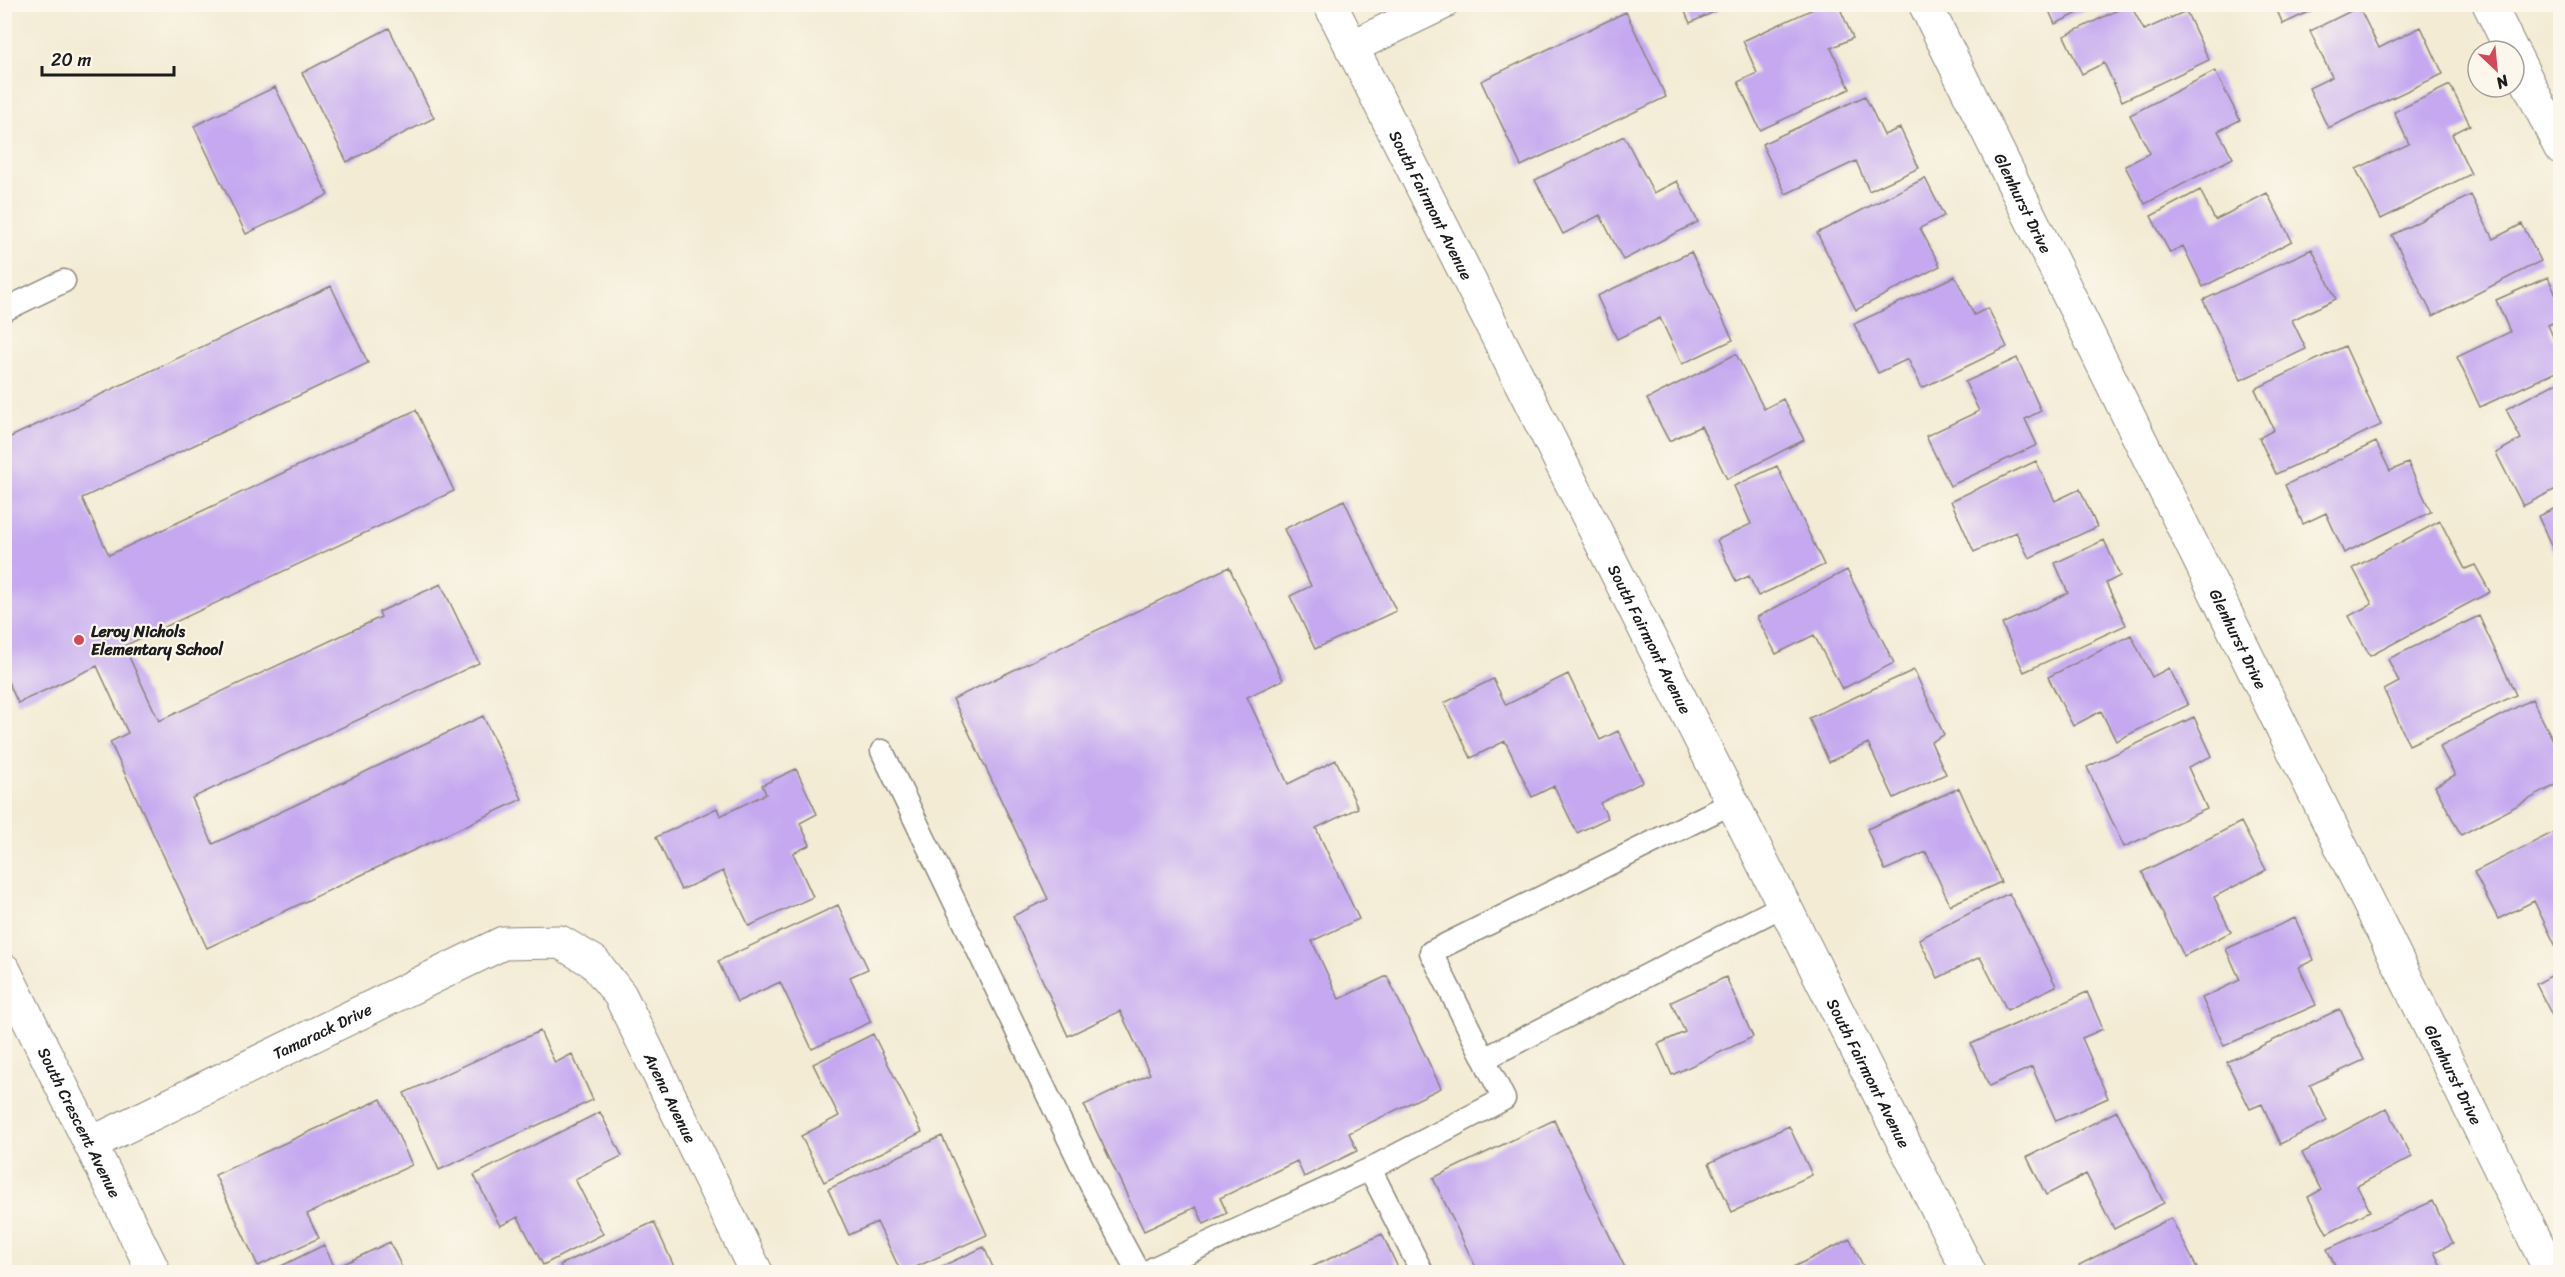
<svg xmlns="http://www.w3.org/2000/svg" width="2565" height="1277" viewBox="0 0 2565 1277" font-family="Sriracha,sans-serif">
<style>
.building{fill:#c5a8f0}
.lines{fill:none;stroke-linecap:round;stroke-linejoin:round}
.lane-casing{stroke:#888478;stroke-width:25}
.street-casing{stroke:#888478;stroke-width:35}
.secondary-casing{stroke:#888478;stroke-width:35}
.lane{stroke:#fff;stroke-width:22}
.street{stroke:#fff;stroke-width:33}
.secondary{stroke:#fff;stroke-width:33}
.poi-dot{fill:#d1495b;stroke:#fbf7ec;stroke-width:2}
.labels{text-anchor:middle;stroke-width:4.5;stroke-linejoin:round;paint-order:stroke}
.street-label{font-size:16px;fill:#1c1c1c;stroke:#fbf7ec}
.poi-label{font-size:16px;font-weight:bold;fill:#1c1c1c;stroke:#fbf7ec;text-anchor:start}
</style>
<rect width="100%" height="100%" fill="#fbf7ec"/>
<filter id="ink" filterUnits="userSpaceOnUse"><feTurbulence type="fractalNoise" baseFrequency=".0167" numOctaves="2"/><feDisplacementMap in="SourceGraphic" scale="12" xChannelSelector="R" yChannelSelector="G"/><feConvolveMatrix kernelMatrix="1 2 1 2 8 2 1 2 1" color-interpolation-filters="sRGB"/></filter>
<filter id="wash" filterUnits="userSpaceOnUse"><feTurbulence type="fractalNoise" baseFrequency=".008" numOctaves="4" result="noise"/><feDisplacementMap in="SourceGraphic" scale="24" xChannelSelector="R" yChannelSelector="G"/><feGaussianBlur stdDeviation="1.35" result="paint"/><feColorMatrix in="noise" values="0 0 0 0 0 0 0 0 0 0 0 0 0 0 0 0 0 1.4 0 .05"/><feComposite in="paint" operator="in"/></filter>
<g filter="url(#wash)">
<rect width="100%" height="100%" fill="#f3ebd4"/>
<g id="blocks">
<path class="building" d="M1824,4h14l15,34 -22,10 19,41 -90,41 -22,-48 19,-9 -14,-32z
M2046,4h51l-42,20z
M2130,4l14,26 42,-19 23,49 -87,41 -18,-38 -22,11 -18,-38z
M2274,4h51l-42,20z
M1682,5h47l-39,18z
M2359,7l20,41 42,-21 22,47 -115,54 -19,-40 23,-11 -22,-46z
M1626,12l40,85 -145,69 -40,-85z
M389,28l45,90 -87,44 -45,-89z
M2215,71l25,49 -22,11 15,27 -88,46 -20,-38 25,-13 -20,-38z
M2450,85l20,40 -18,9 19,40 -90,45 -25,-50 53,-25 -15,-32z
M275,87l53,108 -82,39 -52,-108z
M1865,96l19,39 16,-7 19,40 -50,23 -13,-30 -70,33 -24,-50z
M1624,136l30,57 23,-12 21,41 -75,38 -23,-45 -37,19 -28,-54z
M1925,178l19,38 -24,12 20,38 -84,44 -39,-77z
M2200,190l15,30 52,-27 25,48 -89,46 -20,-41 -13,7 -19,-37z
M2471,195l22,44 29,-15 19,37 -108,55 -41,-81z
M2312,249l24,50 -44,21 14,29 -65,31 -38,-80z
M1691,252l42,88 -51,24 -22,-46 -43,21 -20,-43z
M1955,276l19,39 14,-7 19,39 -85,41 -14,-29 -30,14 -24,-49z
M2548,277l12,28v15l-12,5 12,28v17l-80,37 -23,-50 53,-25 -14,-32z
M331,286l37,77 -286,135 27,57 307,-145 38,81 -330,155 35,75 222,-104 -2,-5 62,-28 38,79 -287,135 21,46 270,-128 39,83 -315,149 -97,-206 18,-9 -31,-67 -79,37 -14,-30v-233z
M2345,346l36,79 -105,49 -17,-36 15,-8 -19,-41z
M1736,354l28,55 19,-10 21,41 -77,39 -26,-53 -32,15 -22,-42z
M2017,358l24,53 -16,8 12,26 -87,41 -24,-50 53,-25 -14,-29z
M2560,381v106l-37,19 -27,-53 25,-14 -15,-30z
M2376,442l14,29 18,-8 23,49 -87,41 -18,-40 -23,11 -18,-39z
M2036,461l19,40 25,-12 17,38 -68,31 -13,-26 -42,20 -23,-51z
M1777,466l47,99 -66,31 -9,-20 -13,6 -19,-42 34,-16 -17,-38z
M1344,500l52,111 -81,38 -25,-53 21,-10 -27,-57z
M2560,506v59l-22,-49z
M2440,521l25,48 10,-4 15,27 -120,64 -21,-40 23,-12 -19,-36z
M2104,540l16,36 -14,7 20,42 -102,47 -22,-48 66,-31 -13,-30z
M1229,567l54,113 -36,17 41,87 48,-24 22,48 -42,20 43,91 -47,22 27,58 48,-23 54,112 -92,45 8,18 -53,26 -7,-16 -77,37 7,15 -23,11 -8,-17 -52,24 -60,-126 66,-31 -30,-63 -52,25 -55,-120 35,-17 -95,-200z
M1847,570l47,93 -52,26 -28,-54 -38,19 -19,-37z
M2479,616l37,79 -107,50 -25,-55 15,-8 -11,-23z
M2131,635l21,42 17,-9 19,37 -72,36 -15,-30 -28,15 -25,-49z
M1914,670l30,65 -13,7 15,32 -52,24 -26,-55 -39,19 -20,-44z
M1568,674l32,66 18,-9 25,51 -43,21 8,15 -31,15 -23,-47 -22,11 -27,-56 -34,17 -27,-55 49,-24 13,26z
M2532,699l28,55v29l-99,52 -26,-49 20,-11 -15,-28z
M2194,717l18,39 -24,11 19,42 -83,38 -37,-80z
M796,769l21,45 -17,9 10,22 -17,8 20,44 -64,29 -26,-55 -42,19 -25,-53 61,-29 3,8 46,-22 -4,-9z
M1959,788l42,94 -51,23 -24,-53 -41,18 -18,-41z
M2241,822l25,48 -52,27 17,35 -47,24 -42,-84z
M2560,829v126l-26,-54 -36,18 -24,-47z
M2009,893l47,93 -49,24 -27,-53 -42,21 -19,-39z
M838,905l30,64 -18,8 21,45 -59,27 -32,-67 -43,20 -19,-41z
M2295,918l19,42 -15,7 17,38 -92,41 -22,-48 38,-18 -14,-31z
M2560,971v60l-24,-47z
M1726,977l27,60 -81,38 -14,-31 27,-12 -14,-30z
M2087,992l16,37 -21,9 26,60 -52,23 -24,-54 -43,19 -18,-42z
M2340,1009l24,51 -54,25 17,36 -47,23 -18,-40 -12,5 -23,-47z
M540,1031l15,32 17,-9 21,46 -154,70 -35,-77z
M873,1034l49,98 -98,50 -23,-46 38,-20 -26,-52z
M381,1099l31,66 -105,49 12,24 -61,28 -43,-91z
M2387,1108l25,49 -55,29 13,25 -43,22 -19,-36 13,-7 -19,-37z
M2117,1111l47,92 -50,26 -28,-55 -40,21 -19,-38z
M600,1112l22,44 -47,23 28,55 -60,31 -25,-48 -18,9 -26,-51z
M1554,1120l73,152h-149l-45,-94z
M1789,1126l23,49 -80,37 -23,-49z
M942,1136l45,99 -82,37h-4l-24,-50 -28,13 -21,-46z
M2433,1201l20,42 -19,9 10,20h-106l-11,-23z
M2171,1218l28,54h-116l-4,-7z
M654,1222l22,49 -113,1 -3,-7z
M1382,1234l18,38h-99z
M1850,1239l16,33h-83z
M390,1242l14,30h-135l55,-27 11,23z
M984,1247l11,25h-66z"/>
</g>
</g>
<g filter="url(#ink)">
<use href="#blocks" fill-opacity="0" stroke="#888478" stroke-width="1.5"/>
<g class="lines">
<defs>
<path id="lane" d="M4,310l60,-29
M882,751l209,434 47,87
M1484,1059l300,-154
M1370,1169l52,103
M1150,1272l4,-4 216,-99 134,-70 -73,-147 301,-149"/>
<g id="street">
<path id="s1" d="M1330,4l639,1268"/>
<path id="s2" d="M1925,4l626,1268"/>
<path d="M2489,4l23,47"/>
<path d="M1352,49l10,-7 79,-38"/>
<path d="M2514,54l46,93"/>
<path id="s3" d="M92,1143l411,-200 57,-1 34,20 26,33 136,277"/>
</g>
<g id="secondary">
<path id="s4" d="M4,970l150,302"/>
</g>
</defs>
<use href="#lane" class="lane-casing"/>
<use href="#street" class="street-casing"/>
<use href="#secondary" class="secondary-casing"/>
<use href="#lane" class="lane"/>
<use href="#street" class="street"/>
<use href="#secondary" class="secondary"/>
</g>
</g>
<circle class="poi-dot" cx="79" cy="640" r="6"/>
<g class="labels">
<g class="street-label">
<text dy="6" stroke="none"><textPath href="#s2" startOffset="222">Glenhurst Drive</textPath></text>
<text dy="6" stroke="none"><textPath href="#s1" startOffset="225">South Fairmont Avenue</textPath></text>
<text dy="6" stroke="none"><textPath href="#s1" startOffset="711">South Fairmont Avenue</textPath></text>
<text dy="6" stroke="none"><textPath href="#s2" startOffset="708">Glenhurst Drive</textPath></text>
<text dy="6" stroke="none"><textPath href="#s3" startOffset="256">Tamarack Drive</textPath></text>
<text dy="6" stroke="none"><textPath href="#s1" startOffset="1197">South Fairmont Avenue</textPath></text>
<text dy="6" stroke="none"><textPath href="#s2" startOffset="1194">Glenhurst Drive</textPath></text>
<text dy="6" stroke="none"><textPath href="#s3" startOffset="710">Avena Avenue</textPath></text>
<text dy="6" stroke="none"><textPath href="#s4" startOffset="170">South Crescent Avenue</textPath></text>
</g>
<g class="poi-label">
<text x="91" y="637">Leroy Nichols<tspan x="91" dy="18">Elementary School</tspan></text>
</g>
</g>
<rect width="2565" height="1277" fill="none" stroke="#fbf7ec" stroke-width="24"/>
<g transform="translate(2496 69) rotate(154)"><circle r="28" fill="#fbf7ec" stroke="#a29f99" stroke-width="1.5"/>
<path d="M0-4.5L10 22L0 15L-10 22Z" fill="#d1495b"/>
<text y="-9" font-size="16" font-weight="bold" text-anchor="middle" fill="#1c1c1c">N</text>
</g>
<path d="M42 66v9h132v-9" fill="none" stroke="#1c1c1c" stroke-width="3"/>
<text x="51" y="66" font-size="18" fill="#1c1c1c" stroke="#fbf7ec" stroke-width="4.5" paint-order="stroke">20 m</text>
</svg>
